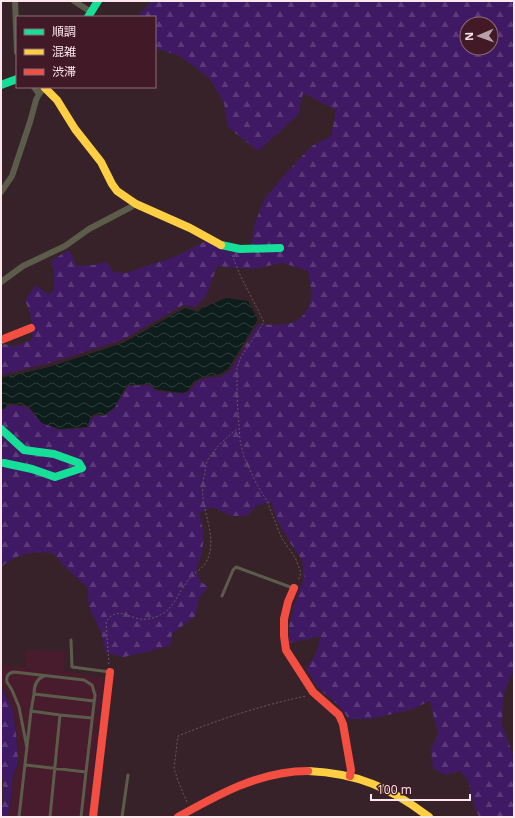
<svg xmlns="http://www.w3.org/2000/svg" width="515" height="818" viewBox="0 0 515 818" font-family="'Open Sans','Noto Sans JP',sans-serif">
<style>
.built{fill:#481c2c}
.forest{fill:url(#forest-firs);fill-rule:evenodd}
.water{fill:url(#water-waves)}
.lines{fill:none;stroke-linecap:round;stroke-linejoin:round}
.path{stroke:#635d55;stroke-width:1;stroke-dasharray:2 2;stroke-linecap:butt}
.lane{stroke:#5b5d4a;stroke-width:3}
.street{stroke:#5b5d4a;stroke-width:6}
.fast{stroke:#16e098;stroke-width:8}
.slow{stroke:#ffcf43;stroke-width:8}
.jam{stroke:#f24e42;stroke-width:8}
</style>
<defs>
<pattern id="forest-firs" width="22" height="20" patternUnits="userSpaceOnUse"><rect width="22" height="20" fill="#401964"/><path d="M5 1l3.5 6h-7zM16 11l3.5 6h-7z" fill="#5c3a7a"/></pattern>
<pattern id="water-waves" width="16" height="10" patternUnits="userSpaceOnUse"><rect width="16" height="10" fill="#0c1d1b"/><path d="M0 5q4-4 8 0t8 0" fill="none" stroke="#303e3c"/></pattern>
</defs>
<rect width="100%" height="100%" fill="#38222a"/>
<path class="built" d="M26,650l39,2 -1,19 40,6 -16,140h-80l2,-4 4,-37 5,-11v-7l-2,-25 -4,-25 -12,-26v-17l25,2z"/>
<path class="forest" d="M178,1h336v672l-3,2 -8,22 -1,28 12,33v59h-35l-5,-12 -6,-25 -8,-9 -15,4 -12,-7 -2,-19 7,-15 -8,-33 -20,9 -41,9h-20l-11,-14 -20,-17 -12,-19 10,-15 5,-18 -32,7v-16l5,-21 10,-29 -2,-17 -11,-16 -14,-24 -6,-18 -15,4 -9,10h-15l-20,-9 -13,6 5,21 -2,19 -6,16 4,12 8,6 -9,11 -4,18 -23,18 -2,12 -46,11 -18,-4 -5,-21 -12,-25 -2,-20 -23,-21 -11,-13c-22,-2 -34,0 -52,14v-156l9,-6 17,2 15,16 17,7 28,-2c5,-11 5,-13 17,-12l10,-7 14,-23 22,-1 6,6 26,3 6,-2 10,-11 8,-3 14,-1 10,-6 28,-47c25,1 45,5 53,-25 2,-7 -2,-20 -3,-28l-25,-8 -30,6 -36,-3 -11,30 -11,11 -12,-2 -61,35 -73,23 -48,12v-29l4,-2 8,3 19,-7c2,-14 -1,-26 -7,-40l11,-15 12,10 6,-5v-19l-3,-10 18,-11 8,16 16,-1 14,-3 6,10 13,1 51,-17 29,-15 19,10 25,2 5,-30 10,-25 23,-27 24,-25 19,-10 5,-26 -33,-17 -5,22 -40,36 -30,-24 -4,-24 -14,-24 -30,-23 -25,-8v-31h-18l14,-15h25zM467,24h24v24h-24z
M1,687l11,22 4,24 2,28 -1,5 -4,8 -4,38 -3,5h-5v-8l2,-6v-23l-2,-15z"/>
<path class="water" d="M226,298l22,3 9,17v3l-29,48 -8,5 -18,3 -9,5 -5,9 -6,2 -27,-4 -4,-5 -24,1 -13,23 -10,7 -10,-1 -3,3 -4,10 -28,2 -17,-6 -14,-17 -19,-3 -5,6h-3v-31l48,-11 74,-24 62,-35 13,4 4,-4z"/>
<g class="lines">
<path class="path" d="M232,255l9,22 23,45 -23,35 -4,11v30l3,42 4,17 12,26 11,18 15,38 13,18 6,16 -3,8
M109,664l-3,-42c13,-19 25,0 41,-3 27,-4 28,-23 42,-40 4,-5 11,-9 15,-14 15,-20 1,-47 -1,-68 -1,-8 0,-16 2,-24 0,-4 1,-8 2,-12 8,-13 19,-23 31,-33
M187,802l-9,-21 -4,-13 4,-32c42,-17 85,-31 128,-40"/>
<path class="lane" d="M222,596l11,-26 3,-3 57,21
M71,640l1,27 38,5
M34,694c0,-8 2,-15 10,-18
M60,715l-29,-4 3,-17 60,7
M27,748l-8,-41 -7,-17 -5,-8c-1,-6 1,-9 7,-10l70,8 8,5 3,10 -9,77
M26,765l60,7 -5,45
M19,817l12,-106
M50,817l10,-102 32,3
M122,817l6,-42"/>
<path class="street" d="M15,1l2,51
M74,1l17,11
M34,87l5,7
M1,192l11,-16 18,-54 6,-22 3,-6 6,-7
M1,282l22,-16 42,-20 24,-17 42,-22 3,-5"/>
<path class="fast" d="M88,17l10,-16
M1,85l16,-6
M221,245l19,4 40,-1
M1,429l23,21 30,4 25,9 3,5 -27,9 -23,-8 -28,-6"/>
<path class="slow" d="M45,88l12,12 18,29 26,33 11,22 5,7 19,13 54,24 31,17
M308,771c49,2 83,17 121,46"/>
<path class="jam" d="M1,340l30,-12
M294,588l-6,14 -4,17v17l2,14 27,42 26,23 4,9 8,46 -1,6
M93,817l17,-145
M178,817c41,-23 82,-46 130,-46"/>
</g>
<rect width="515" height="818" fill="none" stroke="#fde6ec" stroke-width="4"/>
<rect x="16" y="16" width="140" height="72" fill="#411927" stroke="#8c6b76"/>
<rect x="24" y="29" width="20" height="6" fill="#16e098" stroke="#8c6b76"/>
<text x="52" y="36" font-size="12" fill="#fde6ec">順調</text>
<rect x="24" y="49" width="20" height="6" fill="#ffcf43" stroke="#8c6b76"/>
<text x="52" y="56" font-size="12" fill="#fde6ec">混雑</text>
<rect x="24" y="69" width="20" height="6" fill="#f24e42" stroke="#8c6b76"/>
<text x="52" y="76" font-size="12" fill="#fde6ec">渋滞</text>
<g transform="translate(479 36) rotate(268)"><circle r="19" fill="#411927" stroke="#8c6b76"/>
<path d="M0-3L7 15L0 10L-7 15Z" fill="#b8a1a8"/>
<text y="-6" font-size="11" font-weight="bold" text-anchor="middle" fill="#fde6ec">N</text>
</g>
<path d="M371 794v6h99v-6" fill="none" stroke="#fde6ec" stroke-width="2"/>
<text x="377" y="794" font-size="12" fill="#fde6ec" stroke="#411927" stroke-width="3" paint-order="stroke">100 m</text>
</svg>
